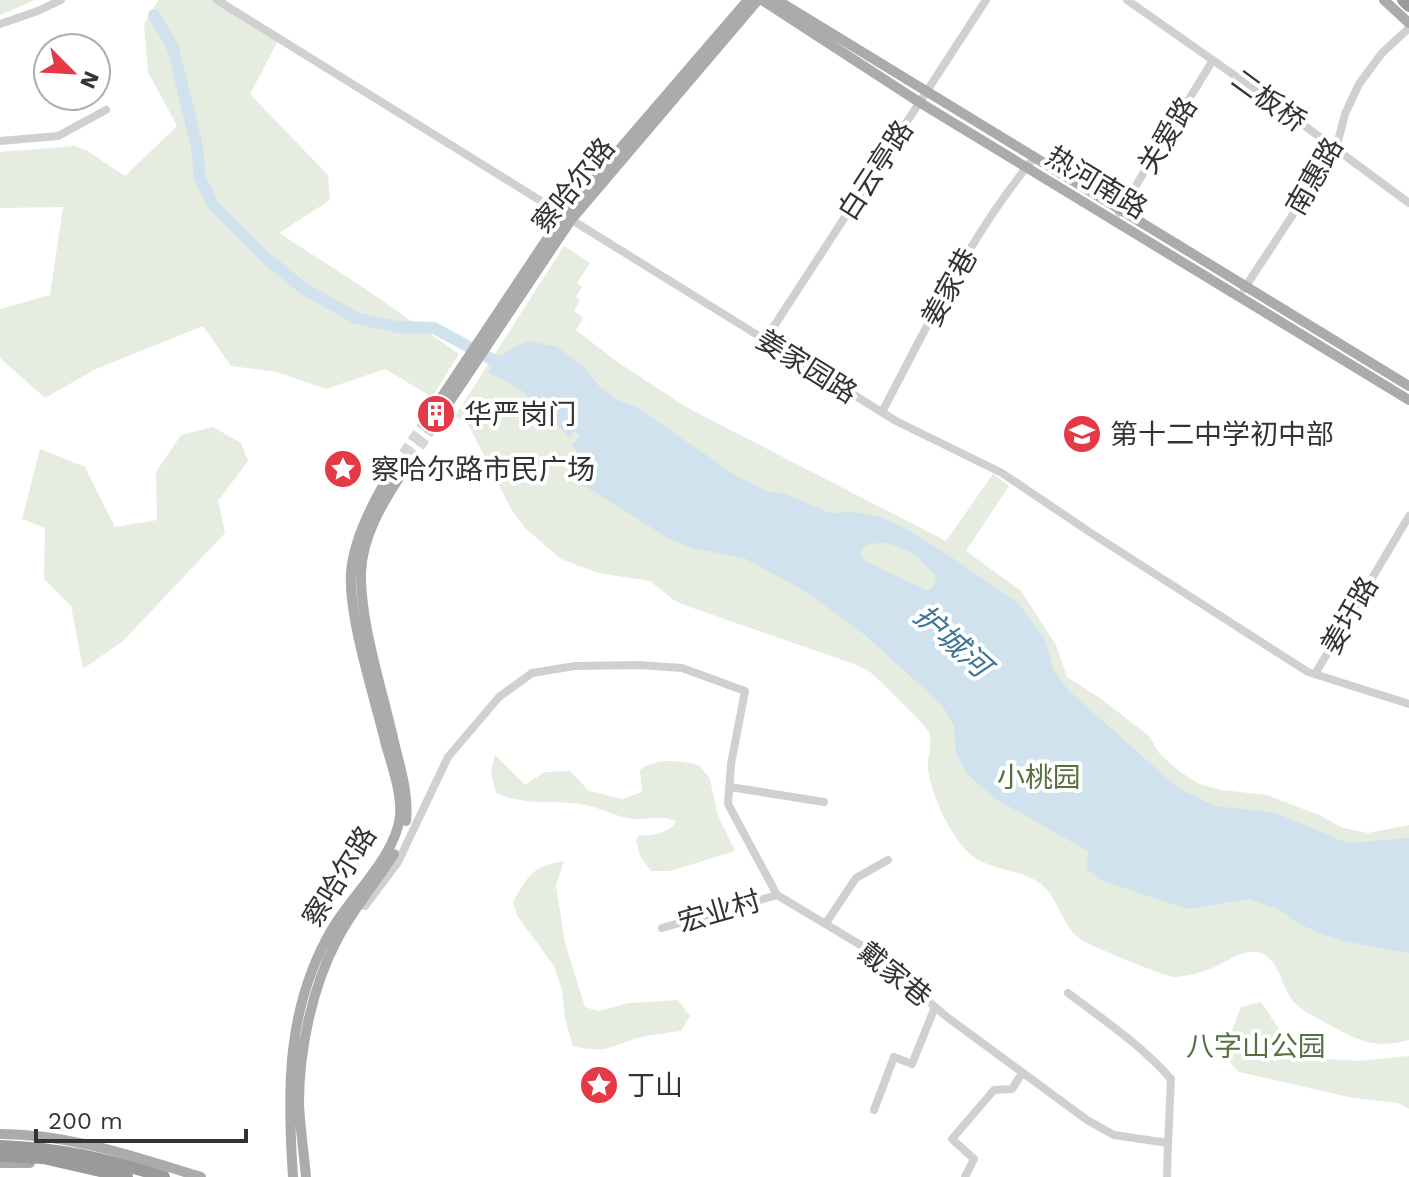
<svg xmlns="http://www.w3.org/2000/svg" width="1409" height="1177" viewBox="0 0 1409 1177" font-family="'Work Sans','Noto Sans SC',sans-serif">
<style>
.green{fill:#e6ecdf}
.water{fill:#cfe2ee;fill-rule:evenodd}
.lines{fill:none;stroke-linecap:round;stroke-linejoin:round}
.river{stroke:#cfe2ee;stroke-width:12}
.major-tunnel{stroke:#d6d6d6;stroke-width:10;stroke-dasharray:10 5;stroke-linecap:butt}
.minor{stroke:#d0d0d0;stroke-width:8}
.major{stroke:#ababab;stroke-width:10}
.highway{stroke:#9a9a9a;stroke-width:12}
.labels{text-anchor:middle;stroke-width:8;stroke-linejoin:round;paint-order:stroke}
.street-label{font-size:28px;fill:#333;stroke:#fff}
.poi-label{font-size:28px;fill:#333;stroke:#fff;text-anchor:start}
.park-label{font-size:28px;fill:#56703f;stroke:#fff}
.water-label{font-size:30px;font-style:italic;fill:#3f7597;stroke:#fff}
</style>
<rect width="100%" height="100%" fill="#fff"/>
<path class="green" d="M0,0h35l-35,15z
M158,0h59l62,39 -29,55 78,81 2,25 -51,33 82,53 98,68 -27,43 -47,-28 -59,20 -49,-17 -46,-6 -28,-40 -107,43 -51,29 -45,-40v-49l50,-14 13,-88 -63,1v-56l74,-6 12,4 39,26 52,-50 -29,-54 -4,-48z
M564,246l26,17 -13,20 5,4 -6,10 4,3 -6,11 9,7 -7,12 40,31 70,46 260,134 47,-67 16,12 -43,65 55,40 35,54 11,32 33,21 49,38 10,17 20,18 20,13 23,6 45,5 52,20 24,13 25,5 41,-8v215c-39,10 -52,-1 -85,-18 -10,-6 -22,-11 -30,-20 -13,-14 -14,-42 -33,-49 -18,-6 -36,11 -51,16 -10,4 -25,7 -35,8 -9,0 -79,-29 -90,-35 -24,-13 -24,-41 -43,-57 -21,-18 -57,-13 -76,-35 -18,-19 -35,-56 -38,-82 -1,-12 5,-24 1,-36 -3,-7 -50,-52 -59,-60 -5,-4 -11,-5 -16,-8l-161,-56 -18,-7 -25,-20 -52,-8 -37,-14 -35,-30 -15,-20 -43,-85 -13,-8z
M213,427l28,16 7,18 -30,40 7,32 -102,108 -40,28 -12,-63 -27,-27 1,-51 -23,-9 18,-70 45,18 30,60 42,-7 -1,-48 25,-37z
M495,755l30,30 20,-13 25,-1 19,20 33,8 20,-7 -2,-22c17,-13 39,-9 59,-5l11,14 8,37 17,35 -65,20h-19l-11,-15 -4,-16 3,-5c13,2 30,-3 37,-13 -11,-8 -30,-2 -43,-3 -16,-2 -28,-9 -43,-13 -33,-8 -59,2 -94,-13l-5,-21z
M564,861l-8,24 9,58 20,64 13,4 31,-8 49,-3 12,16 -9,15c-13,2 -27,3 -39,6 -32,8 -33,18 -69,9l-8,-27 -3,-29 -8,-24 -36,-49 -5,-15c16,-28 19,-35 51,-41z
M1261,1002l22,33 46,24 29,2 51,-5v53l-11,-6 -45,-5 -114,-26 -13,-14 1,-15 14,-36z"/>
<path class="water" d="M529,341l28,6 27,20 15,19 17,14 19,6 100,69 32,16 15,2 48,20 22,-1 28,5 25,11 46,29 67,46 27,36 8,30 14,20 111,99 37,18 61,7 71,30 62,-5v115l-60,-11 -27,-8 -23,-10 -19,-14 -31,-11 -62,10 -86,-29 -14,-11 1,-18 -92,-52 -29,-25 -11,-20 -2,-28 -12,-21 -77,-70 -62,-45 -59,-32 -52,-10 -26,-11 -81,-51 8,-8 -13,-11 2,-4 -10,-7 5,-5 -5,-6 8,-9 -5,-5 -6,6c-29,-30 -41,-48 -81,-64 11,-18 22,-25 41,-32zM879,543c22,-1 43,16 57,33l-2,9 -6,6 -63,-30 -5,-8c3,-8 10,-9 19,-10z"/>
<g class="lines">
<path class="river" d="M154,15l19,33 24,99 3,31 13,27 52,52 38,31 53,30 41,9 37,1 61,33 16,3"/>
<path class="major-tunnel" d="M395,466l38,-56
M403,472l39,-59"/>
<path class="minor" d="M217,0l679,421 106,52 89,60 217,139 101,32
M1127,0l144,101 138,102
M0,24l38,-13 23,-11
M0,141l58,-5 48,-26
M1119,213l94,-153
M1244,289l92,-140 9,-35 14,-30 23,-31 27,-25
M765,340l221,-340
M882,412c46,-87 89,-179 153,-255
M1315,674l94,-158
M730,787l94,15
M355,901l10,5 33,-44 50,-105 51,-60 33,-24 43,-7 64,-1 43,3 63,23 -14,73 -3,40 49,91 87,52 83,70 140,103 27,15 54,8 -1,34
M826,923l30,-45 32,-18
M662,928l115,-33
M1068,993c36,27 73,52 103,86l-3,64
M874,1110l20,-53 18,7 23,-57
M965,1177l9,-18 -22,-20 42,-49 18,-1 10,-16"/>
<path class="major" d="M762,0l157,102 490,298
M777,0l632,386
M1384,0l25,23
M433,410l130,-195 185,-215
M442,413l129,-193 187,-220
M403,472c-20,30 -41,64 -42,101 -1,50 22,119 33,169 6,25 15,52 12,79
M0,1134c70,0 135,23 201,43
M0,1163h30
M293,1177c-6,-87 -7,-169 39,-248 21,-35 64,-74 68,-113 2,-23 -8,-50 -14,-71 -11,-47 -38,-127 -35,-173 3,-36 25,-76 44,-106
M306,1177c-2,-24 -6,-49 -7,-74 0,-52 13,-115 37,-161 16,-32 39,-58 58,-88"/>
<path class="highway" d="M1403,0l6,6
M0,1146c60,2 107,13 164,31
M0,1156l43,2 84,19"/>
</g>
<defs>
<symbol id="building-disc" viewBox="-11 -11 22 22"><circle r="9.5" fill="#e63946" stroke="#fff"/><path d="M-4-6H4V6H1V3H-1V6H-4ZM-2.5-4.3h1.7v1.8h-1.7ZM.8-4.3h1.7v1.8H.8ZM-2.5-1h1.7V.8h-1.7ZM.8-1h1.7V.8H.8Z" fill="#fff"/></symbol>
<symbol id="school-disc" viewBox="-11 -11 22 22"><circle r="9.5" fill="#e63946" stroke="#fff"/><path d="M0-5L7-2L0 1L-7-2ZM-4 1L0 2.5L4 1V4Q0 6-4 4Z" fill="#fff"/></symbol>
<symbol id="sight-disc" viewBox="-11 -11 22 22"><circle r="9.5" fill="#e63946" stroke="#fff"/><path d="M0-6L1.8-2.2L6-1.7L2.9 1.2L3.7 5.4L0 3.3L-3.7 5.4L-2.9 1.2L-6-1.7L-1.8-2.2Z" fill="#fff"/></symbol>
</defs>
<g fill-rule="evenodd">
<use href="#building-disc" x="414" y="392" width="44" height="44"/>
<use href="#school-disc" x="1060" y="412" width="44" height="44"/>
<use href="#sight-disc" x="321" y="447" width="44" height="44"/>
<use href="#sight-disc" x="577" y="1063" width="44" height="44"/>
</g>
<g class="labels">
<g class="street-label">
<text transform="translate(1269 100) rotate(36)" y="10">二板桥</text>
<text transform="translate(1167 135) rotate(-58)" y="10">关爱路</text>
<text transform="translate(875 170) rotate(-57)" y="10">白云亭路</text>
<text transform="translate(1314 176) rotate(-60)" y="10">南惠路</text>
<text transform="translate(1097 182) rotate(31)" y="10">热河南路</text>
<text transform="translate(573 185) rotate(-51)" y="10">察哈尔路</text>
<text transform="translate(949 287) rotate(-61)" y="10">姜家巷</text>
<text transform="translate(807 366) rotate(32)" y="10">姜家园路</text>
<text transform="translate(1349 615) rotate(-60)" y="10">姜圩路</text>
<text transform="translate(339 876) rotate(-58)" y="10">察哈尔路</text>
<text transform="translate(719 911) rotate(-16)" y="10">宏业村</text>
<text transform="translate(895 974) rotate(39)" y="10">戴家巷</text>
</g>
<g class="poi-label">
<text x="464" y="424">华严岗门</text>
<text x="1110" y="444">第十二中学初中部</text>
<text x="371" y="479">察哈尔路市民广场</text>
<text x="627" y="1095">丁山</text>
</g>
<g class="park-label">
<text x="1039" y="787">小桃园</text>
<text x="1256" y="1056">八字山公园</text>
</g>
<g class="water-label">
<text transform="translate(952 641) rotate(42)" y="10">护城河</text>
</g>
</g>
<g transform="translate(72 72) rotate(114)"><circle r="38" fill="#ffffff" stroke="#adadad" stroke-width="2"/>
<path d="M0-6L14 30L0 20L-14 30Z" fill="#e63946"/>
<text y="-12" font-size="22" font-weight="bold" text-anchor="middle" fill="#333333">N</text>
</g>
<path d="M36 1129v12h210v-12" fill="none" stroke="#333333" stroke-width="4"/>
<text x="48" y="1129" font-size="24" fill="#333333" stroke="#ffffff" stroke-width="6" paint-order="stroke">200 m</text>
</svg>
